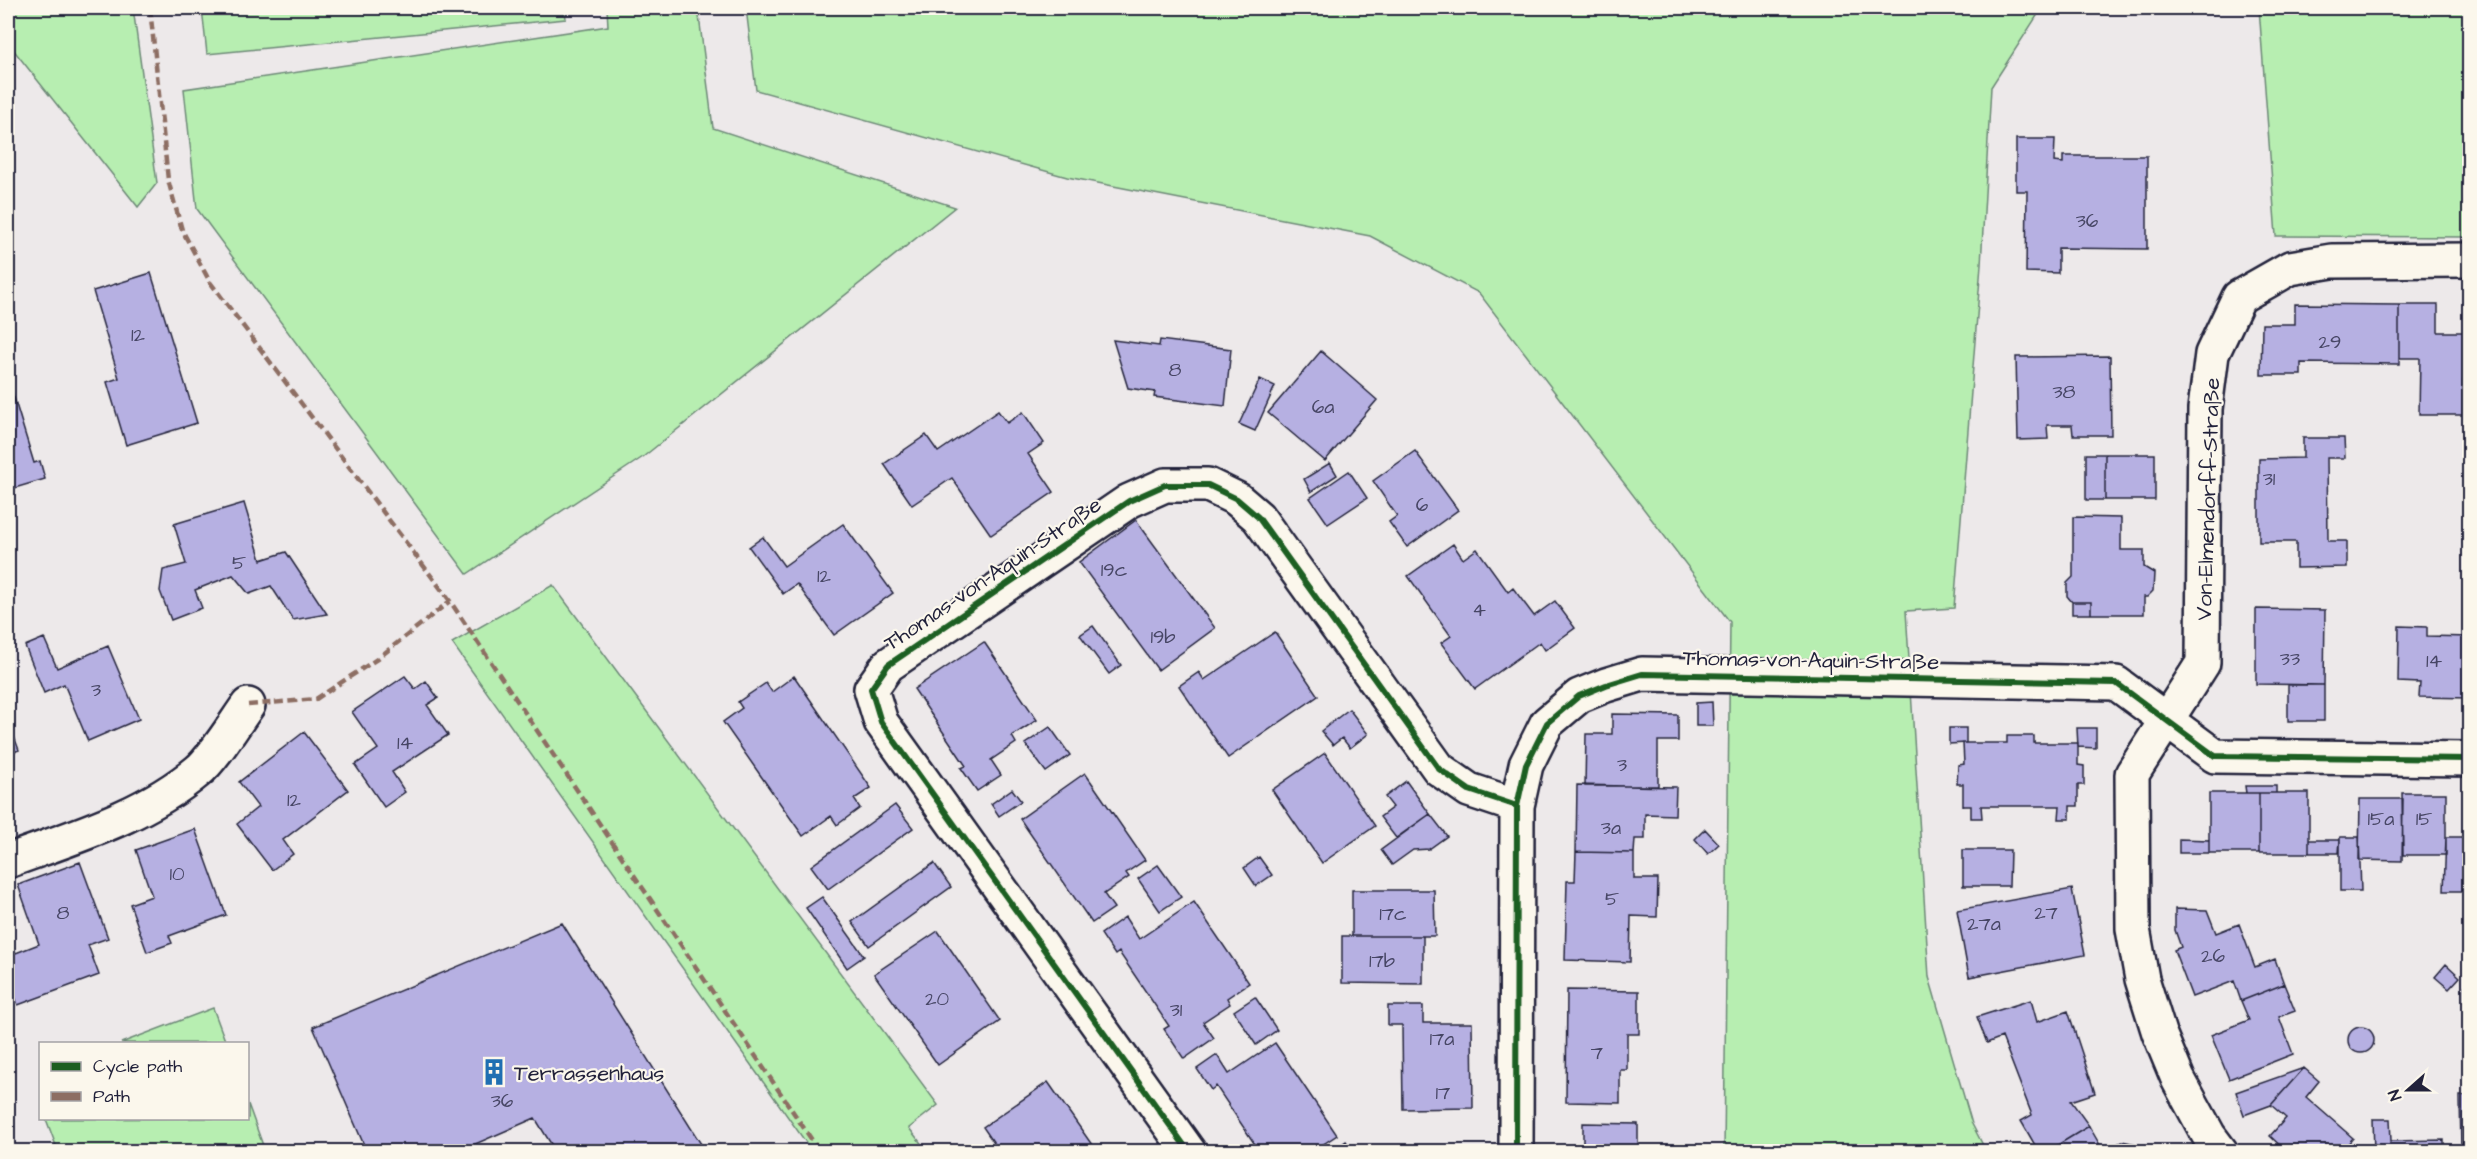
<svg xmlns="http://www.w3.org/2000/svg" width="2477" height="1159" viewBox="0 0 2477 1159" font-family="'Architects Daughter',sans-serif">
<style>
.green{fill:#b7eeb1;stroke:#6c8876;stroke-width:1.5}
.building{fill:#b6b0e2;stroke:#22223b;stroke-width:1.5}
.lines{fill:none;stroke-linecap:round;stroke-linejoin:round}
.minor-casing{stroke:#22223b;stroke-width:38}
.minor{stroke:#fbf7ec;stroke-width:33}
.quiet{stroke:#8d6e63;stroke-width:4.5;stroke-dasharray:9 4.5;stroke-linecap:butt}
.cycleway-casing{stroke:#fbf7ec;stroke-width:10}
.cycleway{stroke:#1b5e20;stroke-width:6}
.labels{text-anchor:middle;stroke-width:4.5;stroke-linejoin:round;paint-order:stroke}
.number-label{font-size:20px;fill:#474665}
.street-label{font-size:22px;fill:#22223b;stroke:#fbf7ec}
.poi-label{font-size:22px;fill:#22223b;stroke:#fbf7ec;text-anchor:start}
</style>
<rect width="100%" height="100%" fill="#ede9ea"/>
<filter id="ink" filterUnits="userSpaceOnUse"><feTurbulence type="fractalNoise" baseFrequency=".0167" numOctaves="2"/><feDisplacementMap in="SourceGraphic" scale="12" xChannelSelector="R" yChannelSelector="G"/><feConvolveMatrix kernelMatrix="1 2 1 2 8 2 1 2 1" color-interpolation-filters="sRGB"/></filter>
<g filter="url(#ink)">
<path class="green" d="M8,8h125l24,175 -19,24 -130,-164z
M202,8h363l1,11 -359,35z
M607,8h91l15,120 242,79 -312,250 -176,117 -270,-365 -13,-120 424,-63z
M746,8h1296l-51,79 -10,178 -27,343 -48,3 23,366 43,147 14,27h-262l6,-529 -251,-329 -109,-57 -303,-59 -311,-87z
M2259,8h210v229l-193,-1z
M553,585l385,520 -29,23 18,23h-115l-360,-508z
M213,1008l13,35h-105z
M248,1104l17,47h-207l-12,-32 202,-1z"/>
<path class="building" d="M2016,139h39l-1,23 9,1v-7h84v93l-89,-1v25l-32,-1 1,-81h-11z
M151,273l46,150 -71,22 -19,-63 12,-4 -26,-87z
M2295,304l104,1v59l-98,-1v12h-40l1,-51h33z
M2399,305h39v27h32v48h-7v35h-44l1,-57h-21z
M1113,340l46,6 1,-6 71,9 -6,57 -71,-9 1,-5 -27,-4z
M1321,351l56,49 -52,61 -57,-48z
M8,352l5,18 -5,2z
M2110,356l1,79h-38l-1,-10h-25l1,14 -30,1 -2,-83z
M8,378l26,85 6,-2 5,18 -37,11z
M1260,379l15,7 -20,45 -16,-7z
M998,411l9,12 16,-11 21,31 -16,11 26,38 -63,43 -39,-57 -40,27 -28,-41 42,-29 12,17z
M2303,438h41l1,20h-18l1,83h19v26l-51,1v-26h-37v-83l44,-1z
M1415,451l43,59 -51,37 -18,-25 8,-6 -24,-35z
M2086,454h19v46h-19z
M2105,454h50v46h-50z
M1330,463l7,12 -26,17 -7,-13z
M1349,471l18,27 -39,26 -18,-26z
M244,503l17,57 25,-8 41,62 -34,6 -22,-34 -22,8 -16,-19 -38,15 7,18 -31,12 -11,-29 3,-21 23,-6 -12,-40z
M2073,517l48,1v32h23v17l10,6 -1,18 -6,6h-3v17h-53v-12h-19l-5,-6v-13l6,-6z
M1136,520l79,108 -57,42 -79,-108z
M843,524l50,69 -59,42 -37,-51 -14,10 -34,-47 14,-10 21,29z
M1453,544l10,15 14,-10 31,43 5,-4 21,28 21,-15 20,27 -30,22 -5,-8 -65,47 -34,-46 10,-7 -43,-60z
M2072,602h19v12h-19z
M2256,609l69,1 -1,75 -68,-1z
M1093,626l28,39 -12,9 -29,-39z
M2399,626l28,1v9l43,1v61l-51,-1 1,-14 -22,-1z
M1275,632l43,64 -90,62 -49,-72 20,-14 5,8z
M44,638l13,30 51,-22 31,73 -51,22 -24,-57 -20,9 -19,-47z
M984,642l53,78 -25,16 4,7 -25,17 10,15 -24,16 -16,-23 5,-2 -52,-77z
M405,676l10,13 11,-8 12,17 -11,7 21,30 -56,37 13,20 -21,15 -29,-42 23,-16 -26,-37z
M794,676l77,112 -17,11 6,9 -23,17 -6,-9 -28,20 -80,-114 19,-14 -4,-6 28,-19 6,9z
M2288,685h36v36h-36z
M1712,702l1,24h-17v-23z
M1349,709l19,25 -18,14 -8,-10 -9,7 -12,-14z
M1612,714l66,1v26h-20v45h-73l1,-52h26z
M8,720l11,30 -11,4z
M1050,727l20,28 -24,17 -21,-28z
M1949,728h17v15l-17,1z
M2077,728h19v20l-18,-1z
M304,732l44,58 -65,50 10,14 -21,16 -35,-46 21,-17 -19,-25z
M2007,736h27v7h44v22l6,1v19h-6v21h-8v13h-11l1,-13h-79l1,12h-11v-12h-8v-22h-6l1,-19 6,-1 -1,-21h44z
M1325,753l50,73 -53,37 -50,-73z
M8,770l7,19 -7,3z
M1085,773l60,87 -19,13 3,4 -25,17 10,14 -22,15 -72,-104z
M1406,781l24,33 -34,24 -16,-21 13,-10 -8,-10z
M1577,785l99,2 -1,28 -30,-1v25h-10l-1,14 -58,-1z
M2245,786h31v7h-30z
M1012,789l9,12 -22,15 -8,-12z
M2209,793h50v60h-50z
M2259,793h50v60h-50z
M2402,793h44v62h-43z
M2360,799h43l-1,62 -43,-1z
M895,805l18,23 -85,61 -17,-23z
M1430,814l17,22 -18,13 -16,1 -21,15 -11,-15z
M195,829l31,86 -57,21 3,7 -25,9 -17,-48 22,-8 -16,-46z
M1705,829l14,15 -11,10 -13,-15z
M2340,837h19l2,54h-21z
M2446,837h20v54h-22z
M2179,839l30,1v13h-30z
M2309,840h31l-1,13h-30z
M1963,850h47l-1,36h-46z
M1576,852l58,1v26h24l-1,38 -26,-1 -1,46 -65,-2 2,-79h8z
M1259,857l13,18 -16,11 -12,-18z
M80,862l28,76 -20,7 11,30 -81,30 -10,-26v-23l31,-12 -21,-59z
M934,863l17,24 -82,59 -17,-24z
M1158,865l23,32 -21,14 -22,-32z
M2072,889l13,66 -116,22 -12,-67z
M1352,890h82l1,46h-83z
M822,897l42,59 -17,12 -41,-60z
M1194,902l55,81 -22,15 3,6 -27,18 11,16 -30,21 -20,-30 5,-3 -50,-74 -4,3 -14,-21 24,-17 14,22z
M2175,909l32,1 9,23 23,-9 16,43 20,-8 9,25 -43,17 -7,-20 -42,16 -18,-47 7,-3 -6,-17z
M562,923l144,229h-150l-21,-34 -78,34h-90l-54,-125z
M938,931l62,90 -62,44 -64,-91z
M1342,936h81v48l-81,-1z
M2446,964l14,13 -11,12 -14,-12z
M2284,984l11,27 -16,6 14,37 -64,25 -18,-44 38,-15 -8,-19z
M2465,986h5v18h-5z
M1567,990l72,1v43h-12v36h-7v33l-54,-1z
M1255,997l22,33 -21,15 -22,-34z
M2031,1000l6,22 31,-11 27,82 -24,8 18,25 -43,26h-7l-18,-31 11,-6 -30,-78 -15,6 -10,-26z
M1388,1006h35v17h49l1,85 -70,1 -1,-84h-14z
M2348 1040a13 13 0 1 1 26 0a13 13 0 1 1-26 0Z
M1275,1043l62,92 -18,12 2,5h-61l-44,-66 -5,4 -14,-21 20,-14 12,19z
M2304,1068l15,13 -13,16 47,41 -7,8 5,6h-64l-17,-16 16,-18 -15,-13z
M2304,1068l-33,37 -27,10 -8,-23z
M1048,1082l49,70h-97l-17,-25z
M2460,1096h10v53h-9z
M2373,1119h17l1,22 53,-1v12h-70z
M1583,1123l55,1v28h-55z
M2089,1126l15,26h-58z
M1346,1141l7,11h-22z
M2122,1141l42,9 1,2h-60z"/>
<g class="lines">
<defs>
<path id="minor" d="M8,861c65,-24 135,-44 190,-90 15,-12 37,-48 50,-66
M1189,1152l-308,-430 -10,-33 17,-24 241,-164 36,-16h43l29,14 21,18 181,252 30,21 48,16
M1516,1152l1,-346 9,-41 21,-42 32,-27 27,-11 36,-11 474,9 99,73 255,3
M2221,1152l-12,-16 -31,-57 -19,-46 -17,-54 -9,-50 -1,-155 71,-111 2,-254 7,-55 27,-57 51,-29 42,-7 138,-1"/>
</defs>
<use href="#minor" class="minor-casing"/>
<use href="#minor" class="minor"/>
<path class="quiet" d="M150,8l18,172 14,50 28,52 240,319 370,551
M248,705l68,-6 61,-40 73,-58"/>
<defs>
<path id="cycleway" d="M1189,1152l-308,-430 -10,-33 17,-24 241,-164 36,-16h43l29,14 21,18 181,252 30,21 48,16
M1516,1152l1,-346 9,-41 21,-42 32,-27 27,-11 36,-11 474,9 99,73 255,3"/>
</defs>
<use href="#cycleway" class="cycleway-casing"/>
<use href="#cycleway" class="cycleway"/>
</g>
</g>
<defs>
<symbol id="building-bare" viewBox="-9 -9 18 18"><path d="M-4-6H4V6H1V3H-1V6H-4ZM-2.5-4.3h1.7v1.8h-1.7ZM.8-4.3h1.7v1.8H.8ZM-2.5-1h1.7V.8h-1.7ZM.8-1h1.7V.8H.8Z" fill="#1f6fb2" stroke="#fbf7ec" stroke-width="2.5" paint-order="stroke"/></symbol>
</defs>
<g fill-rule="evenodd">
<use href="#building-bare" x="475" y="1053" width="38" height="38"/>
</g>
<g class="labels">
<g class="number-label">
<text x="2087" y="227">36</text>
<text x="138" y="341">12</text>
<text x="2330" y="348">29</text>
<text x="1175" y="376">8</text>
<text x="2064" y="398">38</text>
<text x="1323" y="413">6a</text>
<text x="2269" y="485">31</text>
<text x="1422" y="511">6</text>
<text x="239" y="569">5</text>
<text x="1114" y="576">19c</text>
<text x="824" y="582">12</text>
<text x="1479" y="616">4</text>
<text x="1163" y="643">19b</text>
<text x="2290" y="665">33</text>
<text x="2434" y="667">14</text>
<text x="96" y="696">3</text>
<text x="405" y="749">14</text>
<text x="1622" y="771">3</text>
<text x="294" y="806">12</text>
<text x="2381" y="825">15a</text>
<text x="2424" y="825">15</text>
<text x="1611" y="834">3a</text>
<text x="177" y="880">10</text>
<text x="1612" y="905">5</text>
<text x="63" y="919">8</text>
<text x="2046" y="919">27</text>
<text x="1393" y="920">17c</text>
<text x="1984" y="930">27a</text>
<text x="2213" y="962">26</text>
<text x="1382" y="967">17b</text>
<text x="937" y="1005">20</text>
<text x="1176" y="1016">31</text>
<text x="1442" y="1045">17a</text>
<text x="1597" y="1059">7</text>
<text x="1443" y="1099">17</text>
<text x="502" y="1107">36</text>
</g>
<g class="street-label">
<text transform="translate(2207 499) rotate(-88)" y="8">Von-Elmendorff-Straße</text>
<text transform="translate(992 573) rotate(-34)" y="8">Thomas-von-Aquin-Straße</text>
<text transform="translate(1811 659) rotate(1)" y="8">Thomas-von-Aquin-Straße</text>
</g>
<g class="poi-label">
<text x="514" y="1080">Terrassenhaus</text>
</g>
</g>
<rect width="2477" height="1159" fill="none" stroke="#fbf7ec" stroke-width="30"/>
<rect x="15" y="15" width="2447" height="1129" fill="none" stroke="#22223b" stroke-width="2" filter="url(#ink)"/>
<rect x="39" y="1042" width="210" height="78" fill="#fbf7ec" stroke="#a4a2a5" stroke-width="1.5"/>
<rect x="51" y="1062" width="30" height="9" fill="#1b5e20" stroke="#a4a2a5" stroke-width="1.5"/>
<text x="93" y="1072" font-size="18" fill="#22223b">Cycle path</text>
<rect x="51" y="1092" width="30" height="9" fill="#8d6e63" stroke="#a4a2a5" stroke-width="1.5"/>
<text x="93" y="1102" font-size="18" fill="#22223b">Path</text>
<g transform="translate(2408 1090) rotate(249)" stroke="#fbf7ec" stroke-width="4.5" paint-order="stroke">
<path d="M0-4.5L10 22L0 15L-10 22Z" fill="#22223b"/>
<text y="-9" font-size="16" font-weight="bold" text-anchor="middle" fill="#22223b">N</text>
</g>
</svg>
